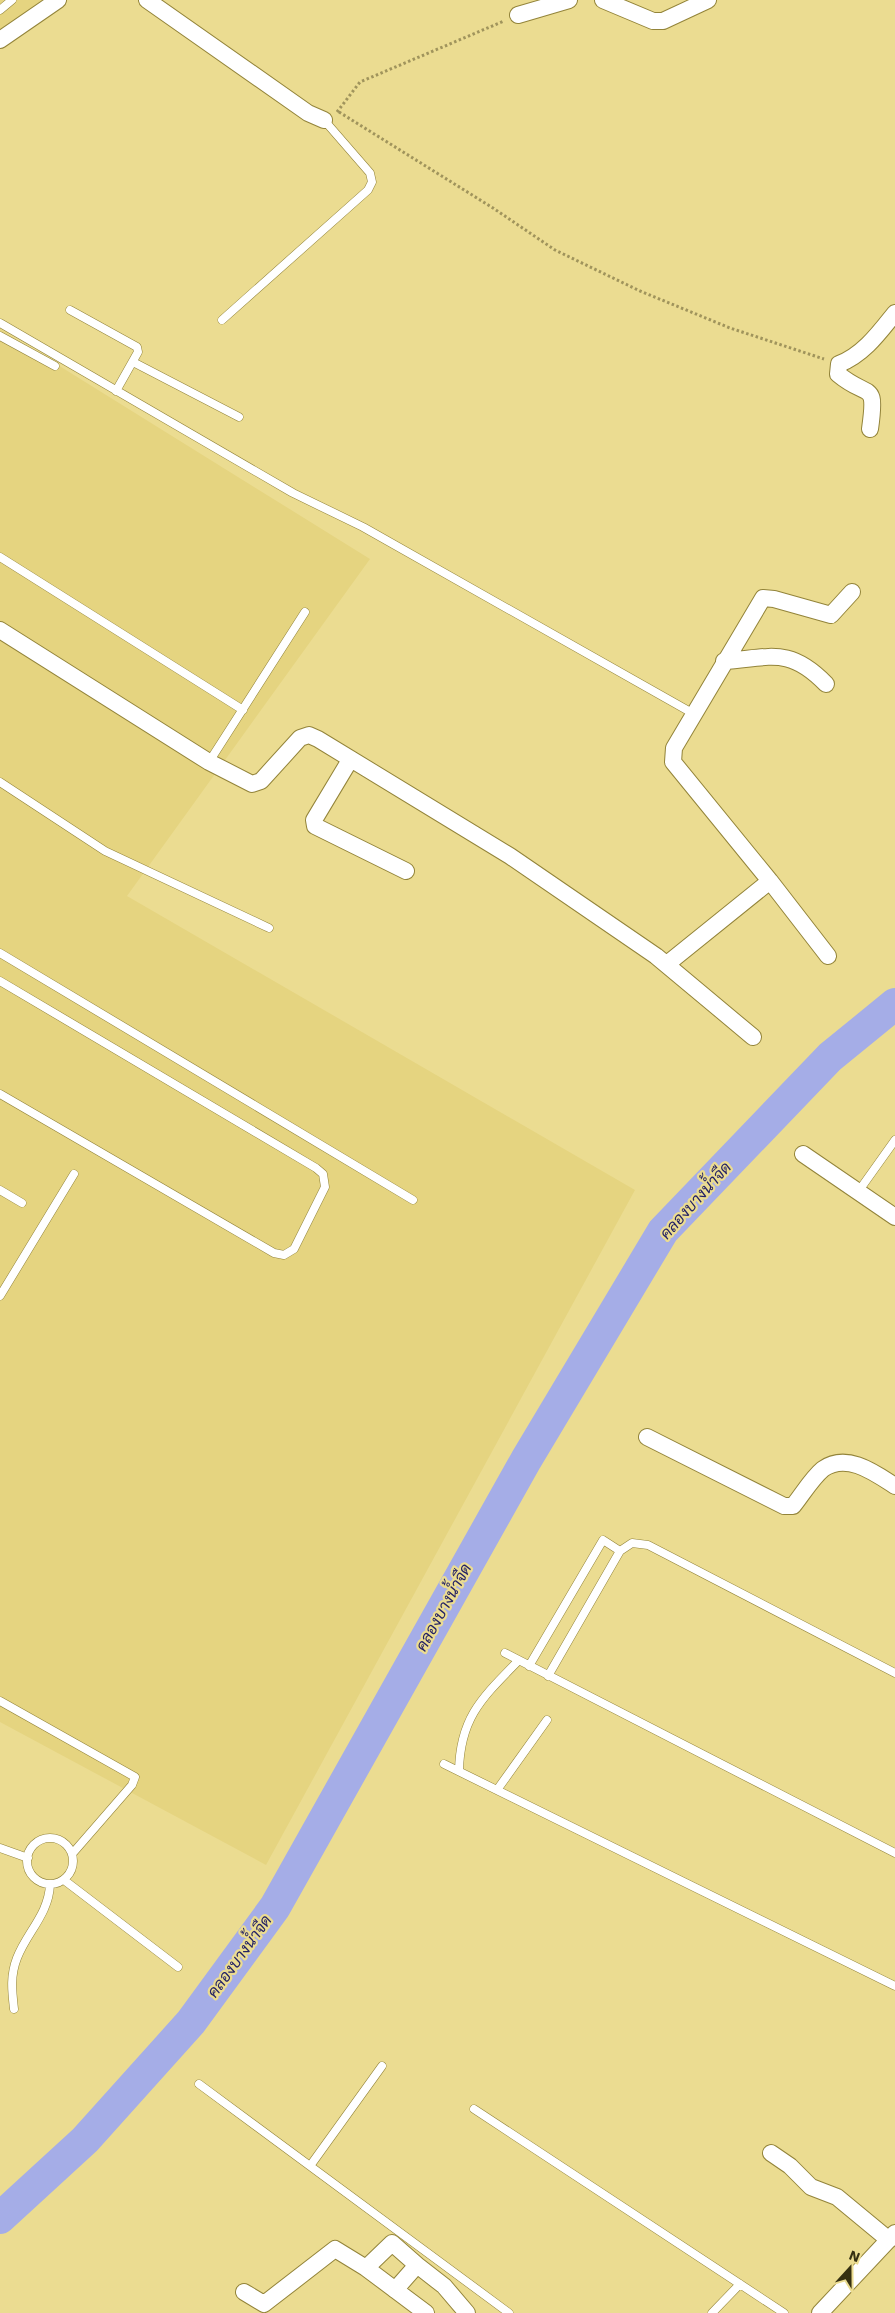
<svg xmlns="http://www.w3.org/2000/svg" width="895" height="2313" viewBox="0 0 895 2313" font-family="'Work Sans',Sarabun,sans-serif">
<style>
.built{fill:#e5d480}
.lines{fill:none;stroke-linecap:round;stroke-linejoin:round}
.river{stroke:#a5ade7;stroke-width:32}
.lane-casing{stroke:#93843a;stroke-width:9}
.street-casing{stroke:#93843a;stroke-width:18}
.path{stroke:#a0945c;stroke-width:3;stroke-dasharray:2.5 2.5;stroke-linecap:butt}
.lane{stroke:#fff;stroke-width:8}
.street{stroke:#fff;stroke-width:16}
.labels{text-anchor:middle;stroke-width:4.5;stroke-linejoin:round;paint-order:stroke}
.water-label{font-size:16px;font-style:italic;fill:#242265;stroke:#ebdc91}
</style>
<rect width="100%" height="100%" fill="#ebdc91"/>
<path class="built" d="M0,0h63l-63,43z
M0,329l370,230 -243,337 508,294 -369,675 -266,-143z"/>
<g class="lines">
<path class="river" d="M0,2218l85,-78 106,-118 84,-115 251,-447 137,-229 167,-174 65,-53"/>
<defs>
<path id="lane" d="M0,10l12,-10
M70,310l67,37 1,5 -22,39
M222,320l146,-130 4,-8 -2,-9 -46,-53
M0,323l293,170 70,34 331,187
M0,336l55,30
M133,362l106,55
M0,557l243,153
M209,762l96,-150
M0,782l105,69 164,77
M0,953l413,247
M0,981l316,187 7,6 2,13 -31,62 -10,6 -10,-2 -274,-159
M0,1190l22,13
M858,1192l37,-52
M0,1296l74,-122
M505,1653l390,200
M529,1666l74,-126 17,11
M548,1676l72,-125 12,-8 16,2 247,128
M0,1701l135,76 -3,8 -60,69
M444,1764l451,222
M459,1771c1,-54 24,-74 59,-110
M497,1790l50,-70
M27 1861a23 23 0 1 1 46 0a23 23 0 1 1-46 0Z
M0,1848l28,10
M64,1880l114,87
M14,2009c-2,-18 -4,-33 3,-51 10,-26 32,-44 33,-74
M199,2084l310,229
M474,2109l310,204
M310,2166l72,-100
M712,2313l28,-29"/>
<path id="street" d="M147,0l161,113 16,7
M603,0l50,21h10l45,-21
M518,15l51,-15
M0,40l58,-40
M870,429c7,-50 -1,-29 -32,-55l1,-10c24,-9 40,-31 56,-51
M0,630l209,132 43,22 9,-3 39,-43 9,-3 9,4 192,117 146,100 97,81
M724,661c46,-3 65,-15 102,23
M350,760l-36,60 1,6 91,45
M770,881l58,75
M667,964l103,-83 -97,-119 1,-14 89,-150 11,1 57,16 21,-23
M803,1154l92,63
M647,1437l137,69h9c9,-11 19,-28 30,-37 24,-17 52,4 72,17
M771,2153l19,13 21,21 26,10 52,43
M417,2265l-25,-22 -26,25 60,45
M395,2290l22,-25 27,21 23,27
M244,2292l20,12 71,-55 31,19
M820,2313l75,-80"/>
</defs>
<use href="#lane" class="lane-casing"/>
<use href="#street" class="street-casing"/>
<path class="path" d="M337,112l23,-30 144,-61
M339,112l154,96 62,42 85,41 90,37 94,31"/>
<use href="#lane" class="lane"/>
<use href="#street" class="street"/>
</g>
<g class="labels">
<g class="water-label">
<text transform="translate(695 1200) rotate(-48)" y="6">คลองบางน้ำจืด</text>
<text transform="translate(443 1607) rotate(-61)" y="6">คลองบางน้ำจืด</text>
<text transform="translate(239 1956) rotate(-54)" y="6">คลองบางน้ำจืด</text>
</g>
</g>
<g transform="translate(850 2268) rotate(21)" stroke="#ebdc91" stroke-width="4" paint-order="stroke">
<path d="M0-4L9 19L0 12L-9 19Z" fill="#363011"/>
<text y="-8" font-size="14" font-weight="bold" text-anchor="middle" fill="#363011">N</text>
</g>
</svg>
